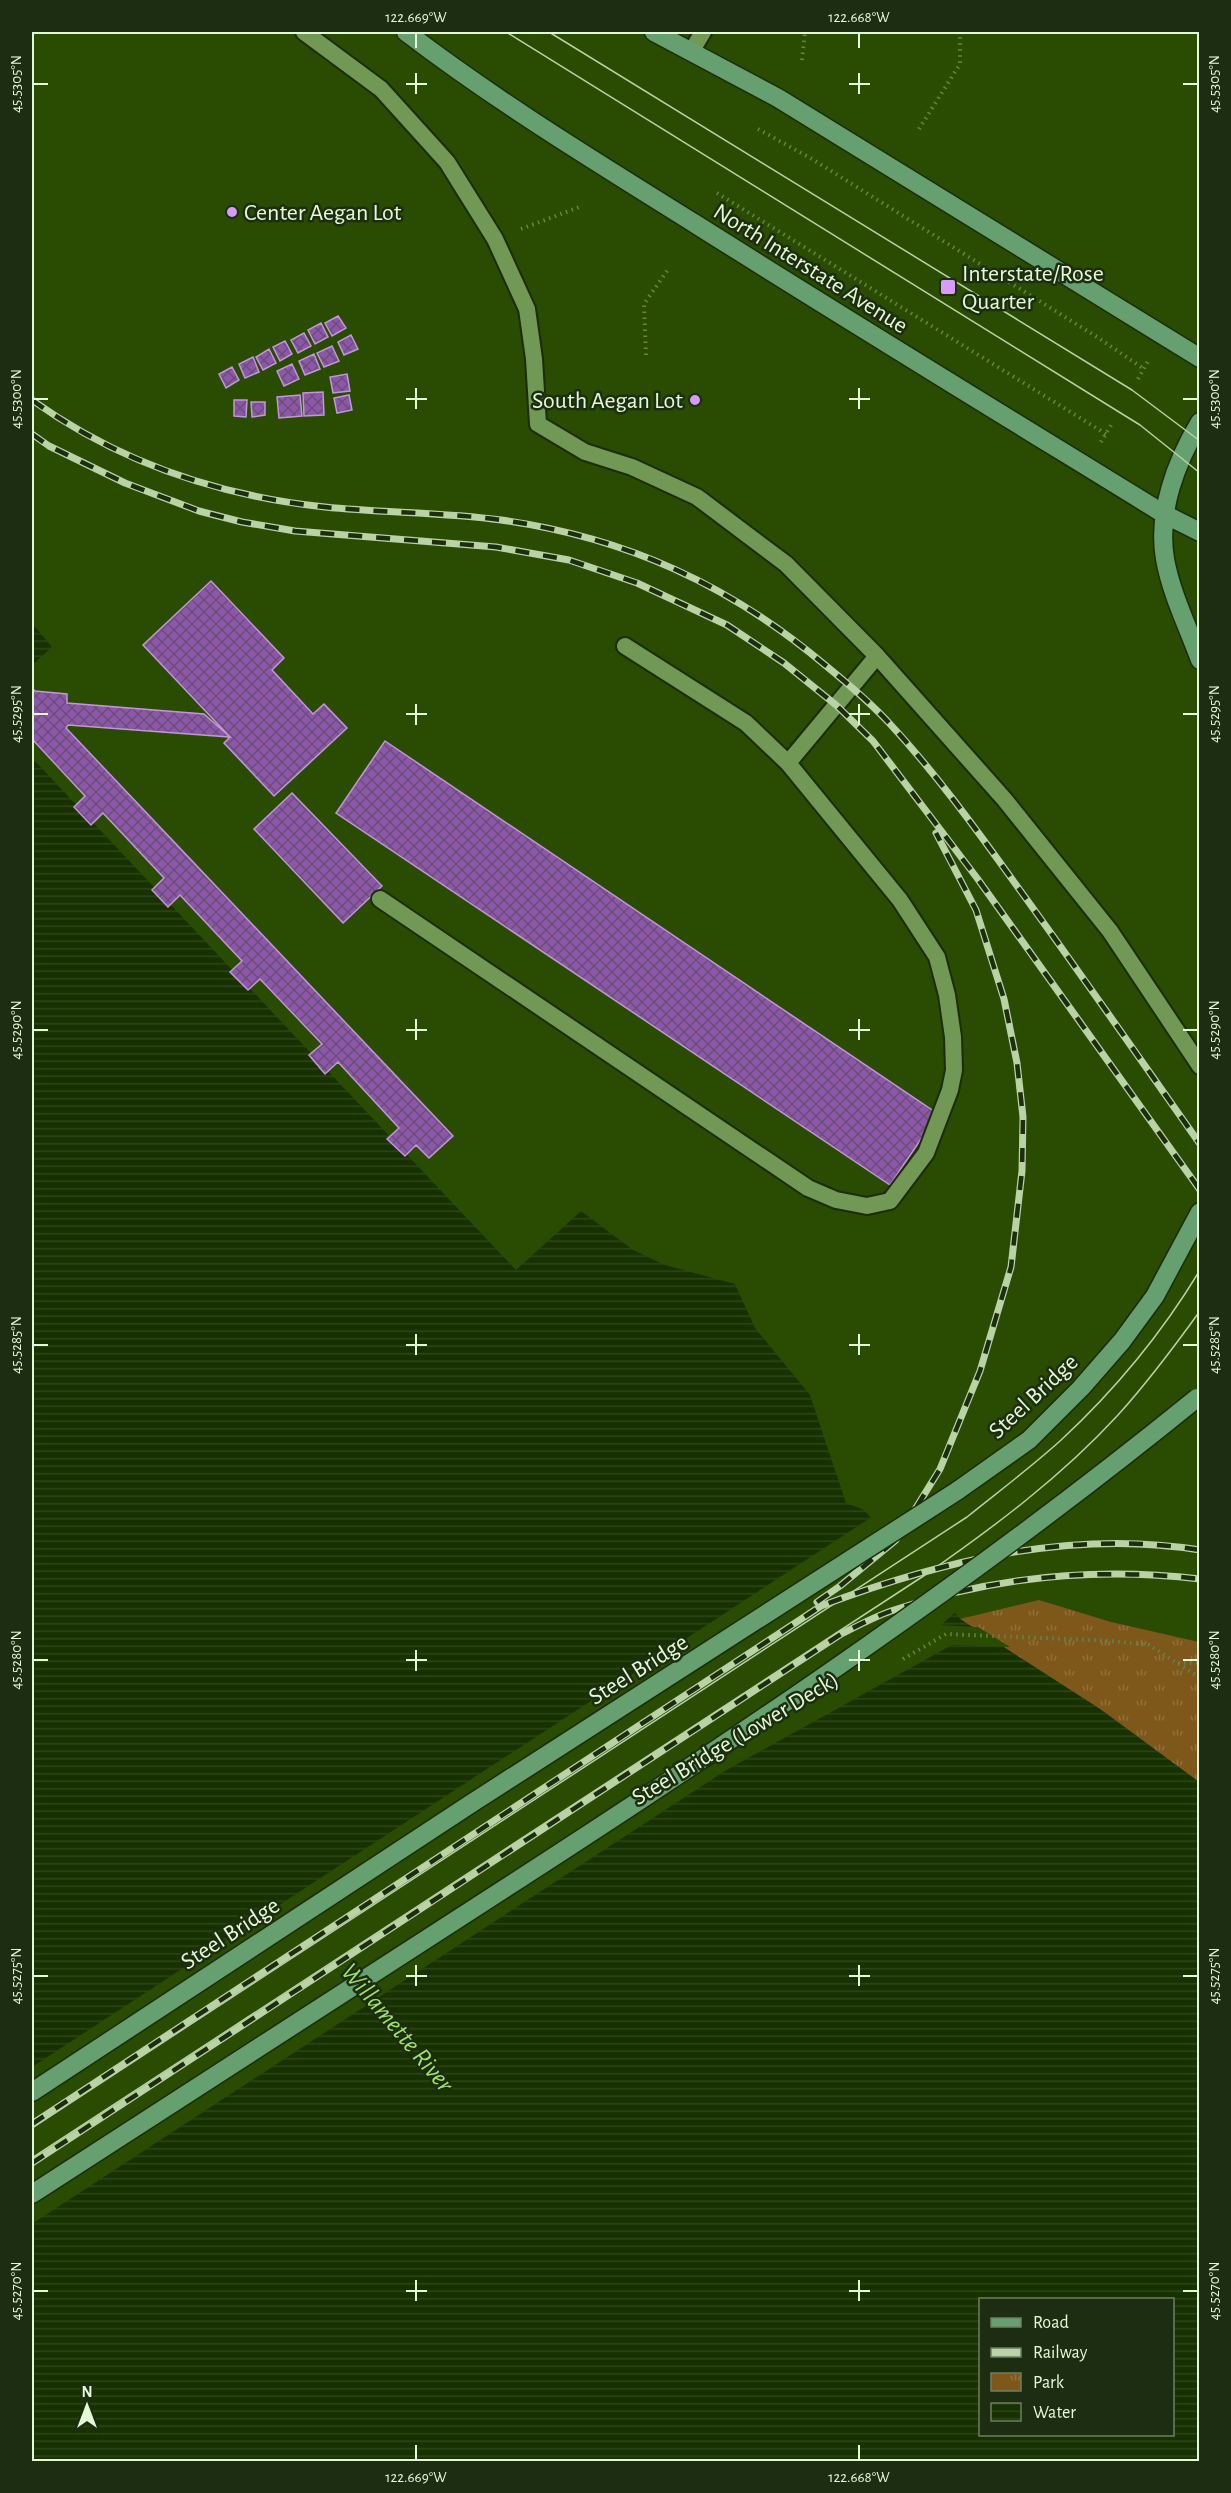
<svg xmlns="http://www.w3.org/2000/svg" width="1231" height="2493" viewBox="0 0 1231 2493" font-family="'Alegreya Sans',sans-serif">
<style>
.park{fill:url(#park-tufts)}
.water{fill:url(#water-rules);fill-rule:evenodd}
.pier{fill:#294b02}
.building{fill:url(#building-cross-hatch);stroke:#c297da;stroke-width:1.5}
.lines{fill:none;stroke-linecap:round;stroke-linejoin:round}
.lane-casing{stroke:#1b2d0a;stroke-width:20}
.secondary-casing{stroke:#1b2d0a;stroke-width:21}
.path{stroke:#668447;stroke-width:4;stroke-dasharray:1.5 4.5;stroke-linecap:butt}
.lane{stroke:#729855;stroke-width:16}
.secondary{stroke:#67a070;stroke-width:18}
.tram{stroke:#b9d2a6;stroke-width:1.5}
.rail-casing{stroke:#b9d2a6;stroke-width:7}
.rail{stroke:#1d2d11;stroke-width:4.5;stroke-dasharray:14;stroke-linecap:butt}
.secondary-bridge-casing{stroke:#1b2d0a;stroke-width:21;stroke-linecap:butt}
.secondary-bridge{stroke:#67a070;stroke-width:18}
.ticks{fill:none;stroke:#e4fad6;stroke-width:2}
.poi-dot{fill:#d79bf9;stroke:#1d2d11;stroke-width:2}
.labels{text-anchor:middle;stroke-width:5;stroke-linejoin:round;paint-order:stroke}
.poi-label{font-size:24px;fill:#e4fad6;stroke:#1d2d11;text-anchor:start}
.street-label{font-size:24px;fill:#e4fad6;stroke:#1d2d11}
.water-label{font-size:26px;font-style:italic;fill:#9fe269;stroke:#1d2d11}
.neatline{fill:none;stroke:#e4fad6;stroke-width:2}
.ticks-label{font-size:15px;text-anchor:middle;fill:#e4fad6}
</style>
<defs>
<pattern id="park-tufts" width="24" height="20" patternUnits="userSpaceOnUse" patternTransform="scale(1.5)"><rect width="24" height="20" fill="#7e571b"/><path d="M3 7l-1-3M5 7V3M7 7l1-3M15 17l-1-3M17 17v-4M19 17l1-3" fill="none" stroke="#90703b"/></pattern>
<pattern id="water-rules" width="6" height="5" patternUnits="userSpaceOnUse" patternTransform="scale(1.5)"><rect width="6" height="5" fill="#173100"/><path d="M0 2.5h6" fill="none" stroke="#2d4618"/></pattern>
<pattern id="building-cross-hatch" width="8" height="8" patternUnits="userSpaceOnUse" patternTransform="scale(1.5)"><rect width="8" height="8" fill="#8d56aa"/><path d="M0 0l8 8M0 8l8-8" fill="none" stroke="#685075"/></pattern>
</defs>
<rect width="100%" height="100%" fill="#294b02"/>
<path class="park" d="M1039,1600l72,22 88,20v140l-99,-73 -140,-90z"/>
<path class="water" d="M32,623l20,24 -20,18z
M32,758l484,512 65,-59 52,39 32,15 70,19 20,44 55,67 36,108 18,7 96,109 140,90 99,73v679h-1167zM980,2300h192v134h-192z"/>
<path class="pier" d="M873,1516l84,95 -16,14 37,2 32,20 -58,-2 -227,126 -693,453v-157z"/>
<path class="building" d="M338,316l8,12 -14,8 -7,-13z
M321,323l7,14 -13,7 -7,-14z
M304,333l7,13 -13,7 -7,-13z
M351,335l7,14 -14,6 -6,-13z
M285,341l7,13 -12,7 -7,-14z
M332,346l7,15 -15,6 -7,-14z
M269,349l7,14 -13,7 -7,-13z
M314,354l6,15 -15,6 -6,-14z
M253,357l6,15 -14,6 -6,-14z
M292,364l7,15 -15,7 -7,-15z
M232,367l7,13 -13,8 -7,-14z
M347,374l3,17 -17,2 -3,-16z
M323,392l1,23 -20,1 -1,-23z
M300,395l2,21 -23,2 -2,-21z
M349,395l3,15 -15,3 -3,-15z
M234,400h13l-1,17 -12,-1z
M251,402h14v13l-13,2z
M211,581l73,77 -12,12 41,44 11,-10 23,24 -73,68 -50,-53 6,-6 -87,-92z
M32,688l3,3 32,3v9l137,11 26,23 -162,-12 -2,3 387,408 -24,22 -13,-13 -11,11 -18,-17 12,-11 -61,-66 -13,12 -16,-19 13,-11 -62,-65 -12,11 -18,-18 12,-11 -62,-66 -12,12 -16,-17 12,-12 -61,-65 -12,12 -17,-18 11,-11 -53,-57z
M385,741l553,373 -48,71 -554,-372z
M292,793l90,93 -39,37 -89,-94z"/>
<g class="lines">
<defs>
<path id="lane" d="M304,32l77,57 66,73 48,77 32,70 7,50 4,65 47,28 47,15 65,30 89,67 91,92 128,144 105,131 90,135
M691,52l12,-20
M788,763l89,-107
M380,899l428,289 28,12 31,6 23,-5 36,-48 24,-63 4,-20 -1,-33 -6,-42 -10,-38 -37,-57 -112,-137 -42,-40 -121,-77"/>
<path id="secondary" d="M406,32c93,71 192,131 291,193 155,98 311,193 467,289l36,18
M654,32l124,66 422,260
M1200,422c-24,40 -43,90 -35,137 6,34 23,68 35,101
M957,1491l72,-51 52,-52 41,-47 33,-45 45,-84
M32,2092l440,-289
M32,2194l489,-316"/>
</defs>
<use href="#lane" class="lane-casing"/>
<use href="#secondary" class="secondary-casing"/>
<path class="path" d="M802,60l3,-28
M758,129l54,30 285,178 47,32
M919,129l41,-65v-32
M717,193l389,241
M521,229l61,-23
M646,355l-2,-51 25,-36
M1138,379l11,-20
M1101,442l12,-20
M903,1659l43,-25 165,7 38,4 51,33
M1178,1663h22"/>
<use href="#lane" class="lane"/>
<use href="#secondary" class="secondary"/>
<path class="tram" d="M506,32l613,380 21,13 60,48
M549,32l583,358 68,51
M32,2128l935,-611c31,-25 63,-49 93,-76 54,-50 102,-108 140,-171
M32,2158l893,-583c69,-48 136,-98 193,-160 30,-33 56,-68 82,-104"/>
<defs>
<path id="rail" d="M32,400c87,62 187,96 293,107 58,6 118,5 176,13 124,17 229,65 324,145 22,18 45,37 65,59 52,56 95,118 140,180 57,79 113,159 170,240
M32,434l17,12 76,37 74,28 43,11 53,9 201,16 73,13 68,23 90,42 57,38 52,42 37,36 104,137 223,312
M817,1602l23,-16 56,-46 44,-71 40,-98 31,-104 11,-96 1,-54 -6,-54 -13,-64 -28,-89 -40,-77
M32,2124l789,-518c119,-45 251,-77 379,-56
M32,2163l809,-529c16,-8 33,-17 50,-23 100,-34 204,-44 309,-32"/>
</defs>
<use href="#rail" class="rail-casing"/>
<use href="#rail" class="rail"/>
<defs>
<path id="secondary-bridge" d="M472,1803l485,-312
M521,1878c232,-150 462,-306 676,-480"/>
</defs>
<use href="#secondary-bridge" class="secondary-bridge-casing"/>
<use href="#secondary-bridge" class="secondary-bridge"/>
</g>
<path class="ticks" d="M416,33v15M859,33v15M416,73v21M859,73v21M33,84h15M406,84h21M849,84h21M1183,84h15M416,388v21M859,388v21M33,399h15M406,399h21M849,399h21M1183,399h15M416,704v21M859,704v21M33,714h15M406,714h21M849,714h21M1183,714h15M416,1019v21M859,1019v21M33,1030h15M406,1030h21M849,1030h21M1183,1030h15M416,1334v21M859,1334v21M33,1345h15M406,1345h21M849,1345h21M1183,1345h15M416,1650v21M859,1650v21M33,1660h15M406,1660h21M849,1660h21M1183,1660h15M416,1965v21M859,1965v21M33,1976h15M406,1976h21M849,1976h21M1183,1976h15M416,2280v21M859,2280v21M33,2291h15M406,2291h21M849,2291h21M1183,2291h15M416,2445v15M859,2445v15"/>
<g class="poi-dot">
<circle cx="232" cy="212" r="6"/>
<rect x="940" y="279" width="16" height="16" rx="3"/>
<circle cx="695" cy="400" r="6"/>
</g>
<g class="labels">
<g class="poi-label">
<text x="244" y="220">Center Aegan Lot</text>
<text x="962" y="281">Interstate/Rose<tspan x="962" dy="28">Quarter</tspan></text>
<text x="683" y="408" text-anchor="end">South Aegan Lot</text>
</g>
<g class="street-label">
<text transform="translate(811 268) rotate(32)" y="8">North Interstate Avenue</text>
<text transform="translate(1033 1396) rotate(-43)" y="8">Steel Bridge</text>
<text transform="translate(638 1669) rotate(-32)" y="8">Steel Bridge</text>
<text transform="translate(735 1738) rotate(-31)" y="8">Steel Bridge (Lower Deck)</text>
<text transform="translate(230 1933) rotate(-33)" y="8">Steel Bridge</text>
</g>
<g class="water-label">
<text transform="translate(398 2027) rotate(50)" y="9">Willamette River</text>
</g>
</g>
<rect width="1231" height="2493" fill="none" stroke="#1d2d11" stroke-width="66"/>
<rect x="979" y="2298" width="195" height="138" fill="#1d2d11" stroke="#6d7f60" stroke-width="1.5"/>
<rect x="991" y="2318" width="30" height="9" fill="#67a070" stroke="#6d7f60" stroke-width="1.5"/>
<text x="1033" y="2328" font-size="18" fill="#e4fad6">Road</text>
<rect x="991" y="2348" width="30" height="9" fill="#b9d2a6" stroke="#6d7f60" stroke-width="1.5"/>
<text x="1033" y="2358" font-size="18" fill="#e4fad6">Railway</text>
<rect x="991" y="2373" width="30" height="18" fill="url(#park-tufts)" stroke="#6d7f60" stroke-width="1.5"/>
<text x="1033" y="2388" font-size="18" fill="#e4fad6">Park</text>
<rect x="991" y="2403" width="30" height="18" fill="url(#water-rules)" stroke="#6d7f60" stroke-width="1.5"/>
<text x="1033" y="2418" font-size="18" fill="#e4fad6">Water</text>
<g transform="translate(87 2406)" stroke="#1d2d11" stroke-width="4.5" paint-order="stroke">
<path d="M0-4.5L10 22L0 15L-10 22Z" fill="#e4fad6"/>
<text y="-9" font-size="16" font-weight="bold" text-anchor="middle" fill="#e4fad6">N</text>
</g>
<rect x="33" y="33" width="1165" height="2427" class="neatline"/>
<g class="ticks-label">
<text x="416" y="22">122.669°W</text>
<text x="859" y="22">122.668°W</text>
<text transform="translate(16 84) rotate(-90)" y="5">45.5305°N</text>
<text transform="translate(1214 84) rotate(-90)" y="5">45.5305°N</text>
<text transform="translate(16 399) rotate(-90)" y="5">45.5300°N</text>
<text transform="translate(1214 399) rotate(-90)" y="5">45.5300°N</text>
<text transform="translate(16 714) rotate(-90)" y="5">45.5295°N</text>
<text transform="translate(1214 714) rotate(-90)" y="5">45.5295°N</text>
<text transform="translate(16 1030) rotate(-90)" y="5">45.5290°N</text>
<text transform="translate(1214 1030) rotate(-90)" y="5">45.5290°N</text>
<text transform="translate(16 1345) rotate(-90)" y="5">45.5285°N</text>
<text transform="translate(1214 1345) rotate(-90)" y="5">45.5285°N</text>
<text transform="translate(16 1660) rotate(-90)" y="5">45.5280°N</text>
<text transform="translate(1214 1660) rotate(-90)" y="5">45.5280°N</text>
<text transform="translate(16 1976) rotate(-90)" y="5">45.5275°N</text>
<text transform="translate(1214 1976) rotate(-90)" y="5">45.5275°N</text>
<text transform="translate(16 2291) rotate(-90)" y="5">45.5270°N</text>
<text transform="translate(1214 2291) rotate(-90)" y="5">45.5270°N</text>
<text x="416" y="2482">122.669°W</text>
<text x="859" y="2482">122.668°W</text>
</g>
</svg>
